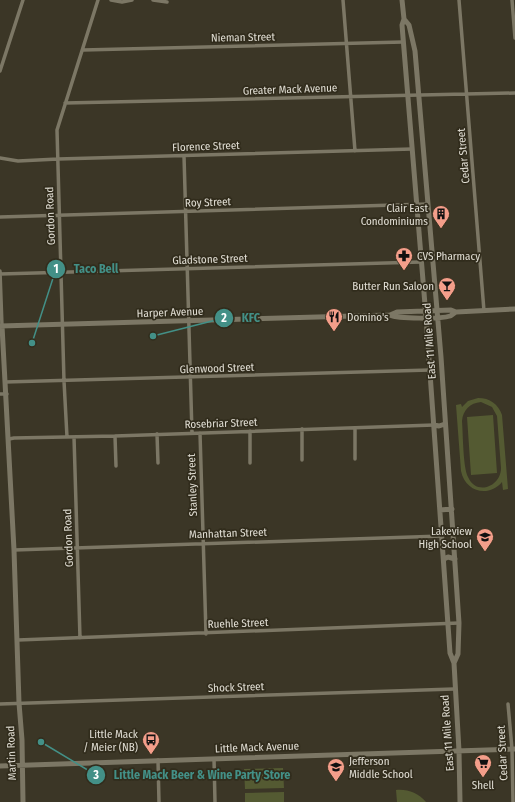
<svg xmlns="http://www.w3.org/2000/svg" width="515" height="802" viewBox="0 0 515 802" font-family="'Fira Sans Condensed',sans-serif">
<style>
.green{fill:#545a32;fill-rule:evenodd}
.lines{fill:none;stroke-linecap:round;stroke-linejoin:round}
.street{stroke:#7c7765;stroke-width:3.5}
.secondary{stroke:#7c7765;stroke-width:5}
.labels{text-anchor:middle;stroke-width:3.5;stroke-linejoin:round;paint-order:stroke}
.street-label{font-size:11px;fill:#e0ddd3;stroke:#312c1c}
.poi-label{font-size:11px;fill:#e0ddd3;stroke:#312c1c;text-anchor:end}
.leader{fill:none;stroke:#439087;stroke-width:1.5}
.callout-dot{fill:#439087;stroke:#312c1c;stroke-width:1.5}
.mark-label{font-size:12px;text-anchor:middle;font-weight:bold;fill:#fff}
.callout-label{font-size:12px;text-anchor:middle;font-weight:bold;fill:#439087;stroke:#312c1c;stroke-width:3.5;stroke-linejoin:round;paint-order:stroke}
</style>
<rect width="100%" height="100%" fill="#3b3626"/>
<path class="green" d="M478,398c12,0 20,6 24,17l6,74 -5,1 -1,-8c-13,16 -37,10 -41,-11l-5,-66 5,-1 1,3 6,-6zM481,402l11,5 5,9 4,52c0,19 -25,28 -33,9 -5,-9 -5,-43 -6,-56 1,-11 8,-18 19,-19z
M493,415l4,58 -26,2 -4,-58z
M283,768l1,20 -39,1 -1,-20z
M396,790c12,-1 22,3 30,12h-29z
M284,792v10h-39v-9z"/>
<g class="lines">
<path class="street" d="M111,0l11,2 10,-2
M153,0l14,2
M343,0l12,151
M459,0l25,311
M512,0l3,38
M83,50l320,-8
M0,71l23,-71
M65,103l450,-10
M184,156l8,277
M0,158l18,3 40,-2 354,-10
M0,217l428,-13
M0,271l2,55
M0,274l421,-12
M5,382l425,-12
M0,394h7
M302,429v31
M250,431v32
M200,433l6,201
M157,434l1,29
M115,436l1,30
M67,437l-3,-56 -7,-251 41,-130
M74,437l6,201
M9,439l5,-1 101,-2 319,-11
M355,459v-31
M14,550l428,-14
M18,640l441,-17
M0,704l454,-15
M508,704l4,45 1,53
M214,759l1,43
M158,760l1,42"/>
<path class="secondary" d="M402,0l2,19 -2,6 24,292 24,336 4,10 5,88 1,51
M404,19l5,6 6,26 26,306 18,266 -1,31 -4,9
M421,258l5,-1 7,3
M390,315c8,4 51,4 60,1 1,0 5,-4 6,-4
M0,326l390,-11 7,-3 54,-2 5,2 59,-3
M2,326l12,224 5,153 3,37 1,62
M434,425l5,1 6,-2
M440,510l12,-1
M444,559l4,-2 7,2
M0,766l515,-17"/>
</g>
<defs>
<symbol id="building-pin" viewBox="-11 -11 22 30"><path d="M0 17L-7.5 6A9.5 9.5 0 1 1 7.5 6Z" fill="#f49e8a" stroke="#312c1c"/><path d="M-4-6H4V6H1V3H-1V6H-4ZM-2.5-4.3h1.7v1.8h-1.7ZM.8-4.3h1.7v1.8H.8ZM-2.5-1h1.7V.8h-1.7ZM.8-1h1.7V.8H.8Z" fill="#111"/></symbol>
<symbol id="pharmacy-pin" viewBox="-11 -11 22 30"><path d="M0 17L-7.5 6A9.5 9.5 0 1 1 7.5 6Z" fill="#f49e8a" stroke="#312c1c"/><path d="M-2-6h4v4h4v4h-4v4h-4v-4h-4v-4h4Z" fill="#111"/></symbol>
<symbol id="bar-pin" viewBox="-11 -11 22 30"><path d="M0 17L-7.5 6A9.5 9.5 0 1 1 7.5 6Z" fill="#f49e8a" stroke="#312c1c"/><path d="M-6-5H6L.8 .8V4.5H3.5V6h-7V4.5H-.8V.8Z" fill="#111"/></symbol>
<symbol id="restaurant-pin" viewBox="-11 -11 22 30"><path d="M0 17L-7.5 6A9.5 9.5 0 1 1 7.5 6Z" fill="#f49e8a" stroke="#312c1c"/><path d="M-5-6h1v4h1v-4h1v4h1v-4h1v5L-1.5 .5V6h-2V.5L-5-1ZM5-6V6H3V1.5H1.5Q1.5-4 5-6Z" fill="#111"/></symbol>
<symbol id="school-pin" viewBox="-11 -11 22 30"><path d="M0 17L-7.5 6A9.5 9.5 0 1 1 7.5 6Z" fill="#f49e8a" stroke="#312c1c"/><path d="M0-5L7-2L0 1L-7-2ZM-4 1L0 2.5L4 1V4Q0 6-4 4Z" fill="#111"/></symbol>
<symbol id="bus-pin" viewBox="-11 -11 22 30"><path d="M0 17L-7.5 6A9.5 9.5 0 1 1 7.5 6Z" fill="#f49e8a" stroke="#312c1c"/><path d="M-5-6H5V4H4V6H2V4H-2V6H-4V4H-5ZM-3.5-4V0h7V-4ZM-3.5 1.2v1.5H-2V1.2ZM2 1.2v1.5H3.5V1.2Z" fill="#111"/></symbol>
<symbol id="supermarket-pin" viewBox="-11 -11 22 30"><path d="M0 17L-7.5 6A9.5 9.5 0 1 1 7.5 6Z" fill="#f49e8a" stroke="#312c1c"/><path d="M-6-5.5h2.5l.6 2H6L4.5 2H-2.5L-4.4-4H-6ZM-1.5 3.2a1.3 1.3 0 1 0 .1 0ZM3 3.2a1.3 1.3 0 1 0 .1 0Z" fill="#111"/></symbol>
</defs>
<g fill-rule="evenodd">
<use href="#building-pin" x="431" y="204" width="20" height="27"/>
<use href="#pharmacy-pin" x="394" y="246" width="20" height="27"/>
<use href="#bar-pin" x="437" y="276" width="20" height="27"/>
<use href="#restaurant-pin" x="324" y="307" width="20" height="27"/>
<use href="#school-pin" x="475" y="527" width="20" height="27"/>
<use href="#bus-pin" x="141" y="730" width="20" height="27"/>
<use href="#supermarket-pin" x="473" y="753" width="20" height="27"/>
<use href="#school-pin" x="326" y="757" width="20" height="27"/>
</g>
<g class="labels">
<g class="street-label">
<text transform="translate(243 37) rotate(-1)" y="4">Nieman Street</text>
<text transform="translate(290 89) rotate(-2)" y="4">Greater Mack Avenue</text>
<text transform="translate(206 146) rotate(-2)" y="4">Florence Street</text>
<text transform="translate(463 156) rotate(-95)" y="4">Cedar Street</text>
<text transform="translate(208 202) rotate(-2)" y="4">Roy Street</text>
<text transform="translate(50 216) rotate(-92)" y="4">Gordon Road</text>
<text transform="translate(210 259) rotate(-2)" y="4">Gladstone Street</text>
<text transform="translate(170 312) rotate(-2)" y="4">Harper Avenue</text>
<text transform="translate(429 341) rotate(-94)" y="4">East 11 Mile Road</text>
<text transform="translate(217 368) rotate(-2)" y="4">Glenwood Street</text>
<text transform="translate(221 423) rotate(-2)" y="4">Rosebriar Street</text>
<text transform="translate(192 485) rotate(-92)" y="4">Stanley Street</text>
<text transform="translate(228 533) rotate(-2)" y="4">Manhattan Street</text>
<text transform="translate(68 538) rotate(-92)" y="4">Gordon Road</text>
<text transform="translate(238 623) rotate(-2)" y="4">Ruehle Street</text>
<text transform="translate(236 687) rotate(-2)" y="4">Shock Street</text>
<text transform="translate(447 733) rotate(-94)" y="4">East 11 Mile Road</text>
<text transform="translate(257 747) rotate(-2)" y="4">Little Mack Avenue</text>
<text transform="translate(11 753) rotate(-92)" y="4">Martin Road</text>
<text transform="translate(502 753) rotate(-93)" y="4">Cedar Street</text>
</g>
<g class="poi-label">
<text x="428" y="212">Clair East<tspan x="428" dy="13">Condominiums</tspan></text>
<text x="417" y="260" text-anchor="start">CVS Pharmacy</text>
<text x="434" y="290">Butter Run Saloon</text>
<text x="347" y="321" text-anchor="start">Domino's</text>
<text x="472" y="535">Lakeview<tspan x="472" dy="13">High School</tspan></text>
<text x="138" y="738">Little Mack<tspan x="138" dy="13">/ Meier (NB)</tspan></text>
<text x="349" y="765" text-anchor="start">Jefferson<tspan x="349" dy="13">Middle School</tspan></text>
<text x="483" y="789" text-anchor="middle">Shell</text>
</g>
</g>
<path class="leader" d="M32 343L56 269M153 336L224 318M41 742L96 775"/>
<g class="callout-dot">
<circle cx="32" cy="343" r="4"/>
<circle cx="153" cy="336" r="4"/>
<circle cx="41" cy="742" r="4"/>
<circle cx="56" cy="269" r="10"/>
<circle cx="224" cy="318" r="10"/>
<circle cx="96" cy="775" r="10"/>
</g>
<g class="mark-label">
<text x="56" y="273">1</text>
<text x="224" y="322">2</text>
<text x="96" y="779">3</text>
</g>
<g class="callout-label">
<text x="96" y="273">Taco Bell</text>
<text x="251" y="322">KFC</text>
<text x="202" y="779">Little Mack Beer &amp; Wine Party Store</text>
</g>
</svg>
